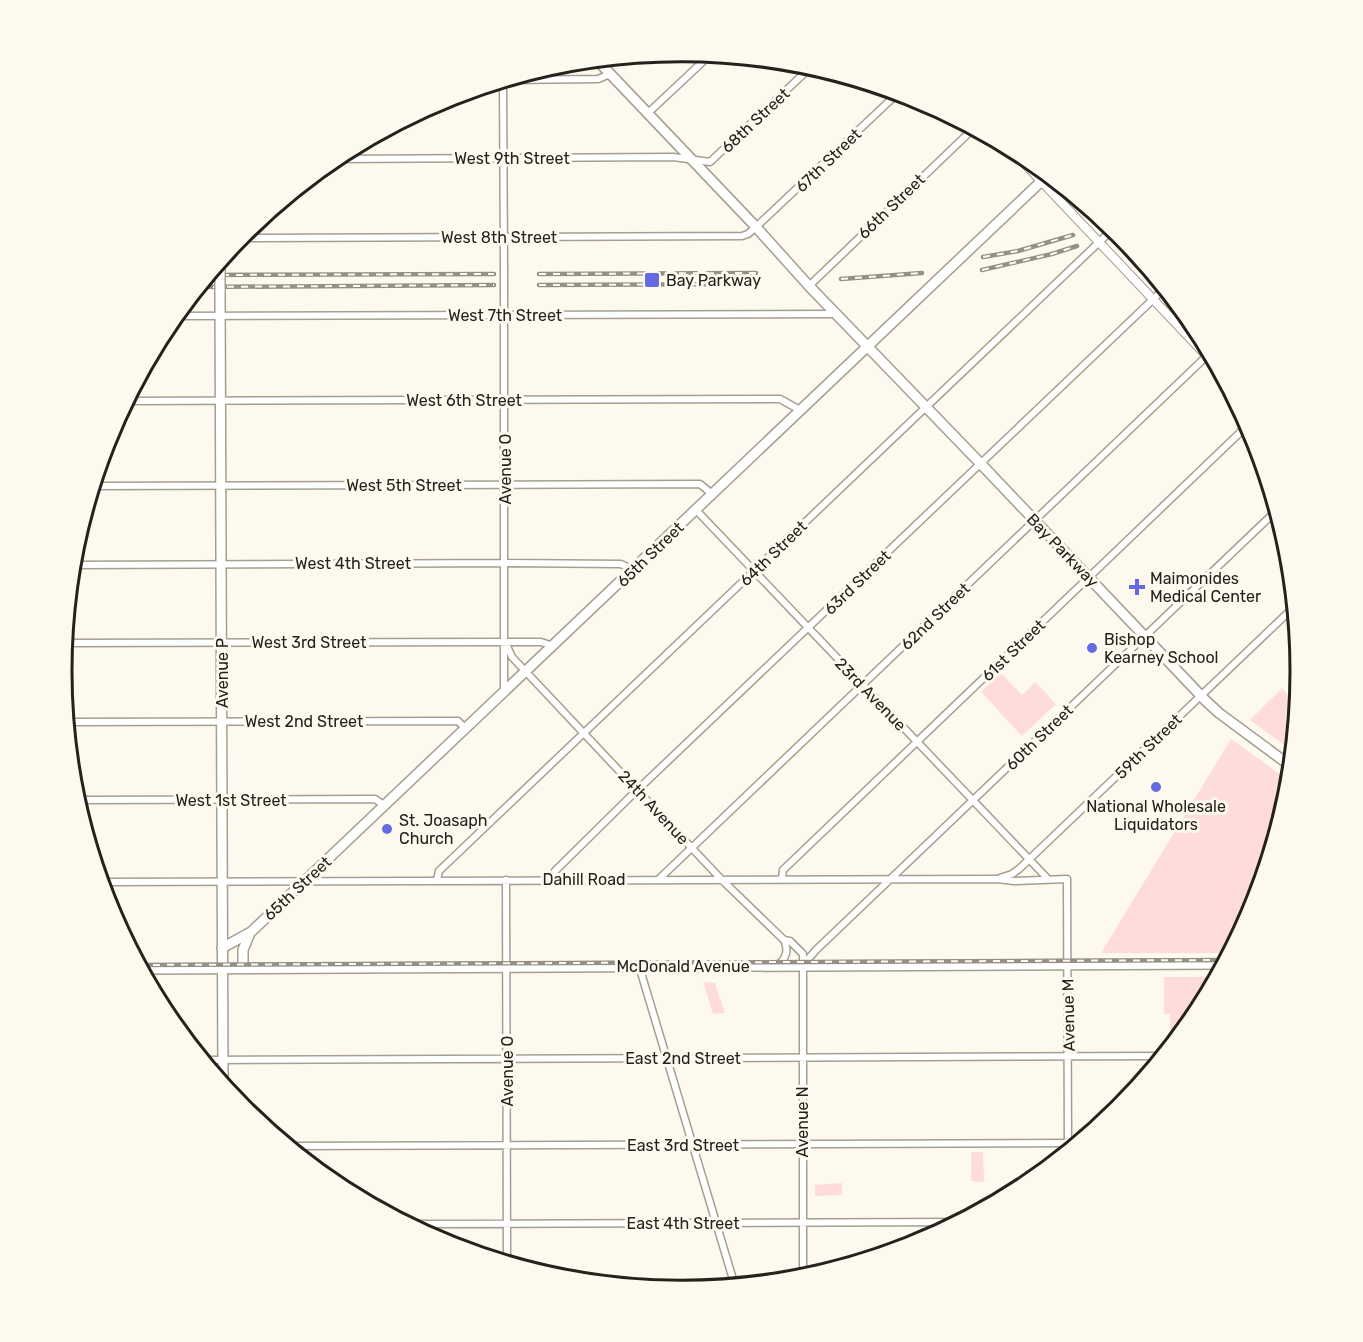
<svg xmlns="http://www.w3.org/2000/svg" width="1363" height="1342" viewBox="0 0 1363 1342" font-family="Rubik,sans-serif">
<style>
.green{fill:#fedcdb}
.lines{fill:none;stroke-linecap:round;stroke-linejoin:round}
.minor-casing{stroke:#a49f91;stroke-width:9}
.tertiary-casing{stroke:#a49f91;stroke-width:10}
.secondary-casing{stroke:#a49f91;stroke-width:12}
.primary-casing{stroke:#a49f91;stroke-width:12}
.minor{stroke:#fff;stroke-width:6}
.tertiary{stroke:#fff;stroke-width:8}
.secondary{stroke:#fff;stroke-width:9}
.primary{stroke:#fff;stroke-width:9}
.rail-casing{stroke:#949088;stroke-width:4.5}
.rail{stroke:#fef9ee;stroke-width:2;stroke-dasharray:7;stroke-linecap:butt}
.minor-bridge-casing{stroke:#a49f91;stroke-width:9;stroke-linecap:butt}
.primary-bridge-casing{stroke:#a49f91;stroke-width:12;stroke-linecap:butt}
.minor-bridge{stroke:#fff;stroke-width:6}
.primary-bridge{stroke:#fff;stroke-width:9}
.poi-dot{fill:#6569e2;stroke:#fef9ee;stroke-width:2}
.labels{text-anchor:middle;stroke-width:6;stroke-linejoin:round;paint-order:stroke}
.street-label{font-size:16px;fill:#25221d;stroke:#fef9ee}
.poi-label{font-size:16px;fill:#25221d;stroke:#fef9ee;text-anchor:start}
.rim{fill:none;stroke:#25221d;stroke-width:3}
</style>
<rect width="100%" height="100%" fill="#fef9ee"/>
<path class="green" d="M1001,673l21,22 13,-13 21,22 -34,32 -41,-44z
M1282,688l16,19 -4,45 -44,-32z
M1231,739l60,43 -1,10 -36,117 -24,44h-129z
M1164,977h54l-21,39 -26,31 -1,-33h-6z
M703,982l12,1 10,30 -12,1z
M971,1152h12l1,30 -13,-1z
M842,1183v12l-27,1v-11z"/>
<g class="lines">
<defs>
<path id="minor" d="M503,80l1,190
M505,80l93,-1 12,-5
M648,113l63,-59
M333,159l340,-2 37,5 102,-96
M239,238l503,-2 6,-2 8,-7 143,-135
M809,286l165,-158
M504,289v403
M174,316l661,-2
M126,401l648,-2h6l20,11
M93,486l607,-2 12,10
M696,510l351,368
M72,565l433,-2 116,1 12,6
M505,642l7,15 209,222 63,61 6,1 13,13v325
M64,643l450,-1h27l12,4
M67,722l391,-1 8,8
M76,800l299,-1 10,7
M782,878l1,-8 466,-446
M1000,878l12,-4 7,-5 276,-263
M552,879l3,-8 76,-75 534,-508
M659,879l552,-527
M437,880l2,-9 675,-643
M506,880l1,383
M101,882l896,-3 17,2 53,-2 1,273
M777,965c9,-5 12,-15 7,-25
M803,965l13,-15 461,-440
M639,966l96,320
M203,1060l961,-4
M288,1146l791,-3
M407,1224l552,-2"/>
<path id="tertiary" d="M1008,146l213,225"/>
<path id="secondary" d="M222,948l29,-16 798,-758
M141,969l1083,-5
M243,969v-19l7,-17"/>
<path id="primary" d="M596,59l160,168 53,59 172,178 225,237 13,12 73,54
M220,261v11
M220,290l3,795"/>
</defs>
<use href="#minor" class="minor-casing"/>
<use href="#tertiary" class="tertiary-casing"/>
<use href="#secondary" class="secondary-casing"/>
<use href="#primary" class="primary-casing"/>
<use href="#minor" class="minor"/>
<use href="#tertiary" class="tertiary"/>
<use href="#secondary" class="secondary"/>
<use href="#primary" class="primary"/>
<defs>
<path id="rail" d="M983,257l35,-6 55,-16
M982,270l70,-16 25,-8
M539,274l217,-1
M208,275l286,-1
M841,279l81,-6
M539,285l217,-1
M199,287l295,-2
M139,965l1087,-5"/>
</defs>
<use href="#rail" class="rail-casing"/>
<use href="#rail" class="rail"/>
<defs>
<path id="minor-bridge" d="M504,270v19"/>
<path id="primary-bridge" d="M220,272v18"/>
</defs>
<use href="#minor-bridge" class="minor-bridge-casing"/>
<use href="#primary-bridge" class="primary-bridge-casing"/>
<use href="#minor-bridge" class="minor-bridge"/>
<use href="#primary-bridge" class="primary-bridge"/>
</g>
<g class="poi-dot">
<rect x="644" y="272" width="16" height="16" rx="3"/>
<path d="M1134 578h6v6h6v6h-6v6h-6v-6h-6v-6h6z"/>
<circle cx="1092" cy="648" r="6"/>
<circle cx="1156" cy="787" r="6"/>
<circle cx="387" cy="829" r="6"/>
</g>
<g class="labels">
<g class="street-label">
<text transform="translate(755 120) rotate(-43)" y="6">68th Street</text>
<text x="512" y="164">West 9th Street</text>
<text transform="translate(828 160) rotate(-44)" y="6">67th Street</text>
<text transform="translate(891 206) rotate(-44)" y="6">66th Street</text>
<text x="499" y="243">West 8th Street</text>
<text x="505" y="321">West 7th Street</text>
<text x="464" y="406">West 6th Street</text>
<text transform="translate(505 469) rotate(-90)" y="6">Avenue O</text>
<text x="404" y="491">West 5th Street</text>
<text transform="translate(1063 550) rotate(46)" y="6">Bay Parkway</text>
<text transform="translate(773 553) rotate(-44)" y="6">64th Street</text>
<text transform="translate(650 554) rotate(-44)" y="6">65th Street</text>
<text x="353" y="569">West 4th Street</text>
<text transform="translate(857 582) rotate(-44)" y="6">63rd Street</text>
<text transform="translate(935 616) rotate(-44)" y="6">62nd Street</text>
<text x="309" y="648">West 3rd Street</text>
<text transform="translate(1013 650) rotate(-44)" y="6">61st Street</text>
<text transform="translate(222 673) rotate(-90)" y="6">Avenue P</text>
<text transform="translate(871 694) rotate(46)" y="6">23rd Avenue</text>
<text x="304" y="727">West 2nd Street</text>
<text transform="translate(1039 737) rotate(-44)" y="6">60th Street</text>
<text transform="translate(1148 746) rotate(-44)" y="6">59th Street</text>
<text x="231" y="806">West 1st Street</text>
<text transform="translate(654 807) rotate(47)" y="6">24th Avenue</text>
<text x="584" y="885">Dahill Road</text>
<text transform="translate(297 888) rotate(-43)" y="6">65th Street</text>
<text x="683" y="972">McDonald Avenue</text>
<text transform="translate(1068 1015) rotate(-91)" y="6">Avenue M</text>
<text x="683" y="1064">East 2nd Street</text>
<text transform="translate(507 1071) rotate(-90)" y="6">Avenue O</text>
<text transform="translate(802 1122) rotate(-90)" y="6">Avenue N</text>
<text x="683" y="1151">East 3rd Street</text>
<text x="683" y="1229">East 4th Street</text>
</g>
<g class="poi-label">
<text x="666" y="286">Bay Parkway</text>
<text x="1150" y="584">Maimonides<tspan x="1150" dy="18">Medical Center</tspan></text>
<text x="1104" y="645">Bishop<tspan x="1104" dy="18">Kearney School</tspan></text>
<text x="1156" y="812" text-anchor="middle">National Wholesale<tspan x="1156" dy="18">Liquidators</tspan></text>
<text x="399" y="826">St. Joasaph<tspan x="399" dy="18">Church</tspan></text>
</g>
</g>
<path d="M0 0H1363V1342H0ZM72 671a609 609 0 1 1 1218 0a609 609 0 1 1-1218 0Z" fill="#fef9ee" fill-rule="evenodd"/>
<path class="rim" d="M72 671a609 609 0 1 1 1218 0a609 609 0 1 1-1218 0Z"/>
</svg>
